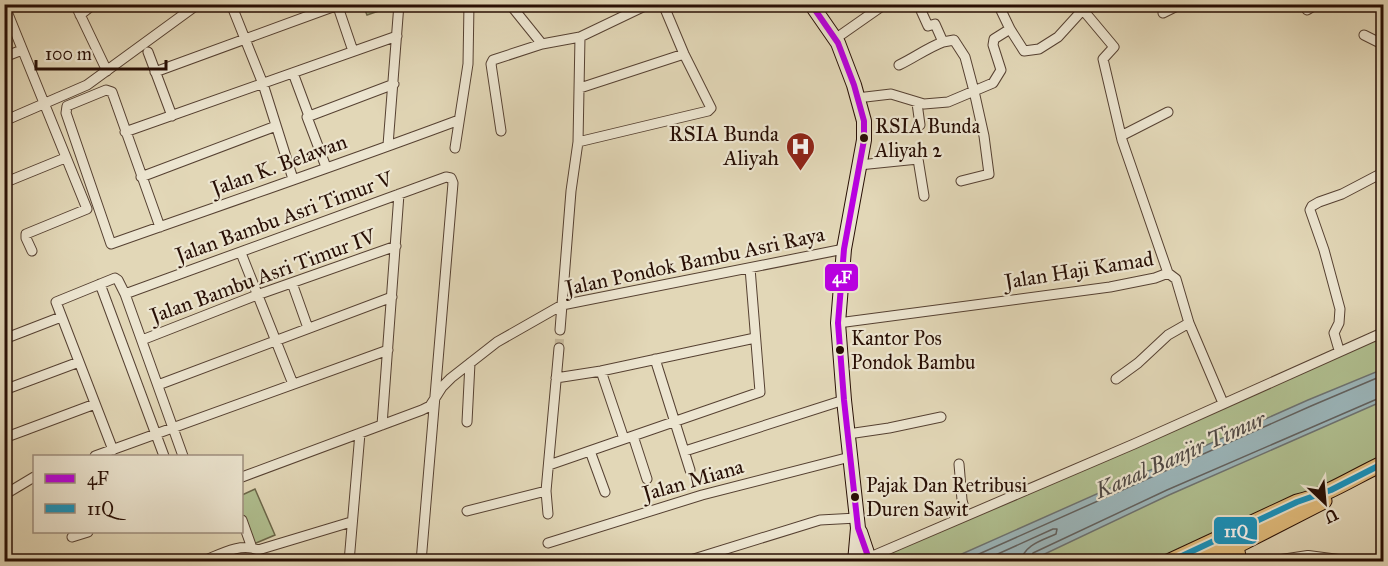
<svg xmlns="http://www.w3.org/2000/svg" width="1388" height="566" viewBox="0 0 1388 566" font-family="'IM FELL Great Primer',serif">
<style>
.green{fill:#b0bf90;stroke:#6c674a;stroke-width:1.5}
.water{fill:#9bb6bb;stroke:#6d7372;stroke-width:1.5}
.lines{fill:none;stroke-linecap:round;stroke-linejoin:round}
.shore{stroke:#626260;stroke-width:1.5}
.minor-tunnel{stroke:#c6b99c;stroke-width:9;stroke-dasharray:9 4.5;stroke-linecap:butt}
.minor-casing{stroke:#564132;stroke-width:11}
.tertiary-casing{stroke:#564132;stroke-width:14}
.secondary-casing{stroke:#280f05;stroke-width:16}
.primary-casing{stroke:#280f05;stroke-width:17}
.minor{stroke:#ece5d0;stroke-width:9}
.tertiary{stroke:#ece5d0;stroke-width:12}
.secondary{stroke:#ece5d0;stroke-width:14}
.primary{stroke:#e1bc7c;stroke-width:15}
.bus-1-casing{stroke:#ece5d0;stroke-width:10}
.bus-2-casing{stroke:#ece5d0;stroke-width:10}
.bus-1{stroke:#b900e2;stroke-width:6}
.bus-2{stroke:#1794c0;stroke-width:6}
.bus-dot{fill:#280f05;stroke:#ece5d0;stroke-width:2}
.labels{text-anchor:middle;stroke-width:4.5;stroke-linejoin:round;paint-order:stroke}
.bus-label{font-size:20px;fill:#280f05;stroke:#ece5d0;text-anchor:start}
.poi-label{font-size:21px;fill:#280f05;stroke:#ece5d0;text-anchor:end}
.street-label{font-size:21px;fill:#280f05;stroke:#ece5d0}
.water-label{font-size:22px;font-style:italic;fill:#504945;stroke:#ece5d0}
.line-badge{stroke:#ece5d0;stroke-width:2}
.badge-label{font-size:16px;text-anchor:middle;font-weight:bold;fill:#fff}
</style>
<rect width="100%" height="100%" fill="#e2d7b7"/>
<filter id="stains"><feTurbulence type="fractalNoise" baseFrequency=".00333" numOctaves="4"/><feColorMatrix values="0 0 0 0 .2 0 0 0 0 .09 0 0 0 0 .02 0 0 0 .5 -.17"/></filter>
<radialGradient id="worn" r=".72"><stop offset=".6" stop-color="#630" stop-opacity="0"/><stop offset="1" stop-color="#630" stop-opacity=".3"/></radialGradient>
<path class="green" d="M363,5h26l1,2 -23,8z
M1383,333v130l-215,99h-298z
M255,489l20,46 -26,11 -7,-16v-35z"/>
<path class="water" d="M1383,369v32l-214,94 -139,66h-84l362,-161z"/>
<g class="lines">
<path class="shore" d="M961,562l350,-156 73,-31
M980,562l73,-33h4l-1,5c-13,6 -33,11 -35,28
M1029,562l4,-9 134,-63 217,-94"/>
<path class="minor-tunnel" d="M559,348l1,-18"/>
<defs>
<path id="minor" d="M75,4l32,67
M231,4l32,80 30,95
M337,4l16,47
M918,4l10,22 7,-2 8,18 11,-2 11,17 9,34 10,45 5,38 -28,7
M944,6l3,-2
M513,8l29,36
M1307,10l10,-6
M1163,13l18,-9
M8,14l79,195 -61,25v4l6,13
M80,15l14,-11
M1010,29l14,22 15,-2 19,-12 30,-33
M1364,35l20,10
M835,39l50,-35
M148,52l24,64
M4,57l18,-7
M899,65c15,-7 28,-17 44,-23
M155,72l183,-67
M293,73l16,43
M580,88l104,-34
M857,98l34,-4 33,10 24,-2 45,-19 8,-13 -8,-25 1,-6 16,-10 -12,-25
M917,103l3,22
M4,121l83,-36 111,-81
M501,131l-10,-67 2,-4 49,-16 38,-7 69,-33
M125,132l272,-96
M1121,136l47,-24
M578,142l130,-31 3,-3 -27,-54 -21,-50
M388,145l11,-141
M455,148l13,-84 1,-60
M859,165l59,-6 6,37
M326,167l-19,-50 87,-33
M4,170l4,9 3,1 54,-22
M141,177l135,-51
M160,227l-48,-135 -6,-2 -39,16 -1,7 45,131c116,-41 233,-81 348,-124
M241,253l52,131
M1168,273l8,6 13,44 34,80
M292,283l16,45
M100,284l64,172
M125,294l321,-117 5,1 2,5 -32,379
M838,323l272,-36 45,-9 13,-5 -46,-133 -19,-81 11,-12 -36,-43
M560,330l11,-139 7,-49 2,-105
M4,339l57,-22
M142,340l115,-45 139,-49
M1339,350l-5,-17 5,-10 1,-14 -16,-59 -14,-40 2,-4 7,-4 23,-8 42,-22
M655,359l35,111
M601,371l23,68
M556,378l45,-7 154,-33
M1116,379l22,-16 30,-28 21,-12
M158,385l234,-88
M4,390l75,-28
M467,422l3,-59
M382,425l17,-231
M848,434l41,-6 52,-11
M633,436l14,43
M4,438l91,-34
M113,450l-57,-148 59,-24 3,2 7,14 58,162
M590,451l15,41
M685,451l159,-51
M95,456l293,-106
M959,464l3,36 4,16
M549,465l211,-73 -10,-124
M242,477l180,-67 8,-4 12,-19 9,-9 46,-36 65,-37 282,-56
M4,495l30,-18
M467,511l79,-20
M548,514l-2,-23 13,-143
M242,520l10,28
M72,537l16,-5
M548,543l154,-48 148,-38
M868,558l266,-114 250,-112
M201,562c18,-7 39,-20 57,-12l93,-28
M349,562l11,-129
M684,562l136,-42 37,-2"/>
<path id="tertiary" d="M1275,562l33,-5 38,5"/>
<path id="secondary" d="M811,4l27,39 16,42 10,36v19l-20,109 -6,74 6,77 14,128 -3,34
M860,532l10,30"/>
<path id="primary" d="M1236,546l3,16
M1168,562l129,-60c31,-7 58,-26 87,-39
M1198,562l38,-16 88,-45"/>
</defs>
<use href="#minor" class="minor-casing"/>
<use href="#tertiary" class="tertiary-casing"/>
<use href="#secondary" class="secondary-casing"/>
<use href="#primary" class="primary-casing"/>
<use href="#minor" class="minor"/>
<use href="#tertiary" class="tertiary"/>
<use href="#secondary" class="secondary"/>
<use href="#primary" class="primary"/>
<defs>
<path id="bus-1" d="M811,4l27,39 16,42 10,36v19l-20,109 -6,74 6,77 14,128 12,34"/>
<path id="bus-2" d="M1169,562l128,-60 34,-12 53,-27"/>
</defs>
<use href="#bus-1" class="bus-1-casing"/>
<use href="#bus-2" class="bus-2-casing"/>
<use href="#bus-1" class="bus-1"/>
<use href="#bus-2" class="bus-2"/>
</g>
<defs>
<symbol id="hospital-pin" viewBox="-11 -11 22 30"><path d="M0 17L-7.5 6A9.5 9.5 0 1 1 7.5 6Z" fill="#8f2418" stroke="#ece5d0"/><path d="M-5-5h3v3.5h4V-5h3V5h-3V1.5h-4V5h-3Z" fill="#fff"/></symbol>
</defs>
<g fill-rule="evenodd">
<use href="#hospital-pin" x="784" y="130" width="33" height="45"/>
</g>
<g class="bus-dot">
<circle cx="864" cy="138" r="5"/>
<circle cx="840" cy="350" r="5"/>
<circle cx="855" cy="497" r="5"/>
</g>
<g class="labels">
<g class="bus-label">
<text x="875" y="133">RSIA Bunda<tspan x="875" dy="24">Aliyah 2</tspan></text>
<text x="851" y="345">Kantor Pos<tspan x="851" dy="24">Pondok Bambu</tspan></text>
<text x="866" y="492">Pajak Dan Retribusi<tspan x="866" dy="24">Duren Sawit</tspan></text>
</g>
<g class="poi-label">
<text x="779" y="141">RSIA Bunda<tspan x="779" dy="24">Aliyah</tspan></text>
</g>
<g class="street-label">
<text transform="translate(279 165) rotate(-20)" y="7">Jalan K. Belawan</text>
<text transform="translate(284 217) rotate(-20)" y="7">Jalan Bambu Asri Timur V</text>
<text transform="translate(695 261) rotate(-12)" y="7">Jalan Pondok Bambu Asri Raya</text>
<text transform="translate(1079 270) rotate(-9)" y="7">Jalan Haji Kamad</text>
<text transform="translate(263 276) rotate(-20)" y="7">Jalan Bambu Asri Timur IV</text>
<text transform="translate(693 480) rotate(-16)" y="7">Jalan Miana</text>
</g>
<g class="water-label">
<text transform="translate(1180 454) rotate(-24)" y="8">Kanal Banjir Timur</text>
</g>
</g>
<g class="line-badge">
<rect x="824" y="263" width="35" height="29" rx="6" fill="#b900e2"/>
<rect x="1213" y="516" width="45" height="29" rx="6" fill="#1794c0"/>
</g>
<g class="badge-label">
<text x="842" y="283">4F</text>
<text x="1236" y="537">11Q</text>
</g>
<rect width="1388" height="566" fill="none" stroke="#e2d7b7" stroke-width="24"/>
<rect x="6" y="6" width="1376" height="554" fill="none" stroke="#280f05" stroke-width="3"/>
<rect x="12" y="12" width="1364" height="542" fill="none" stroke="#280f05" stroke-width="1.5"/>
<rect x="33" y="455" width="210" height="78" fill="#ece5d0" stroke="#9e8f7f" stroke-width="1.5"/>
<rect x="45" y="474" width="30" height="9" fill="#b900e2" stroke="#9e8f7f" stroke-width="1.5"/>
<text x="87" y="485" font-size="18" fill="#280f05">4F</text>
<rect x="45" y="504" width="30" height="9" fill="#1794c0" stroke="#9e8f7f" stroke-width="1.5"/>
<text x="87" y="515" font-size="18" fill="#280f05">11Q</text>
<g transform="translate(1325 503) rotate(154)" stroke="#ece5d0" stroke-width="4.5" paint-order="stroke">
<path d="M0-4.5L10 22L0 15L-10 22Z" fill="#280f05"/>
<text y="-9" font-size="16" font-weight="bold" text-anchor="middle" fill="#280f05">U</text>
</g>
<path d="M36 60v9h130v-9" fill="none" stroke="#280f05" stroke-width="3"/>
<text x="45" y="60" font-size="18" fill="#280f05" stroke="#ece5d0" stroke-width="4.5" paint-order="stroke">100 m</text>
<rect width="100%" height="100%" filter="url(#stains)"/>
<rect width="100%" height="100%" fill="url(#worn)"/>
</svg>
